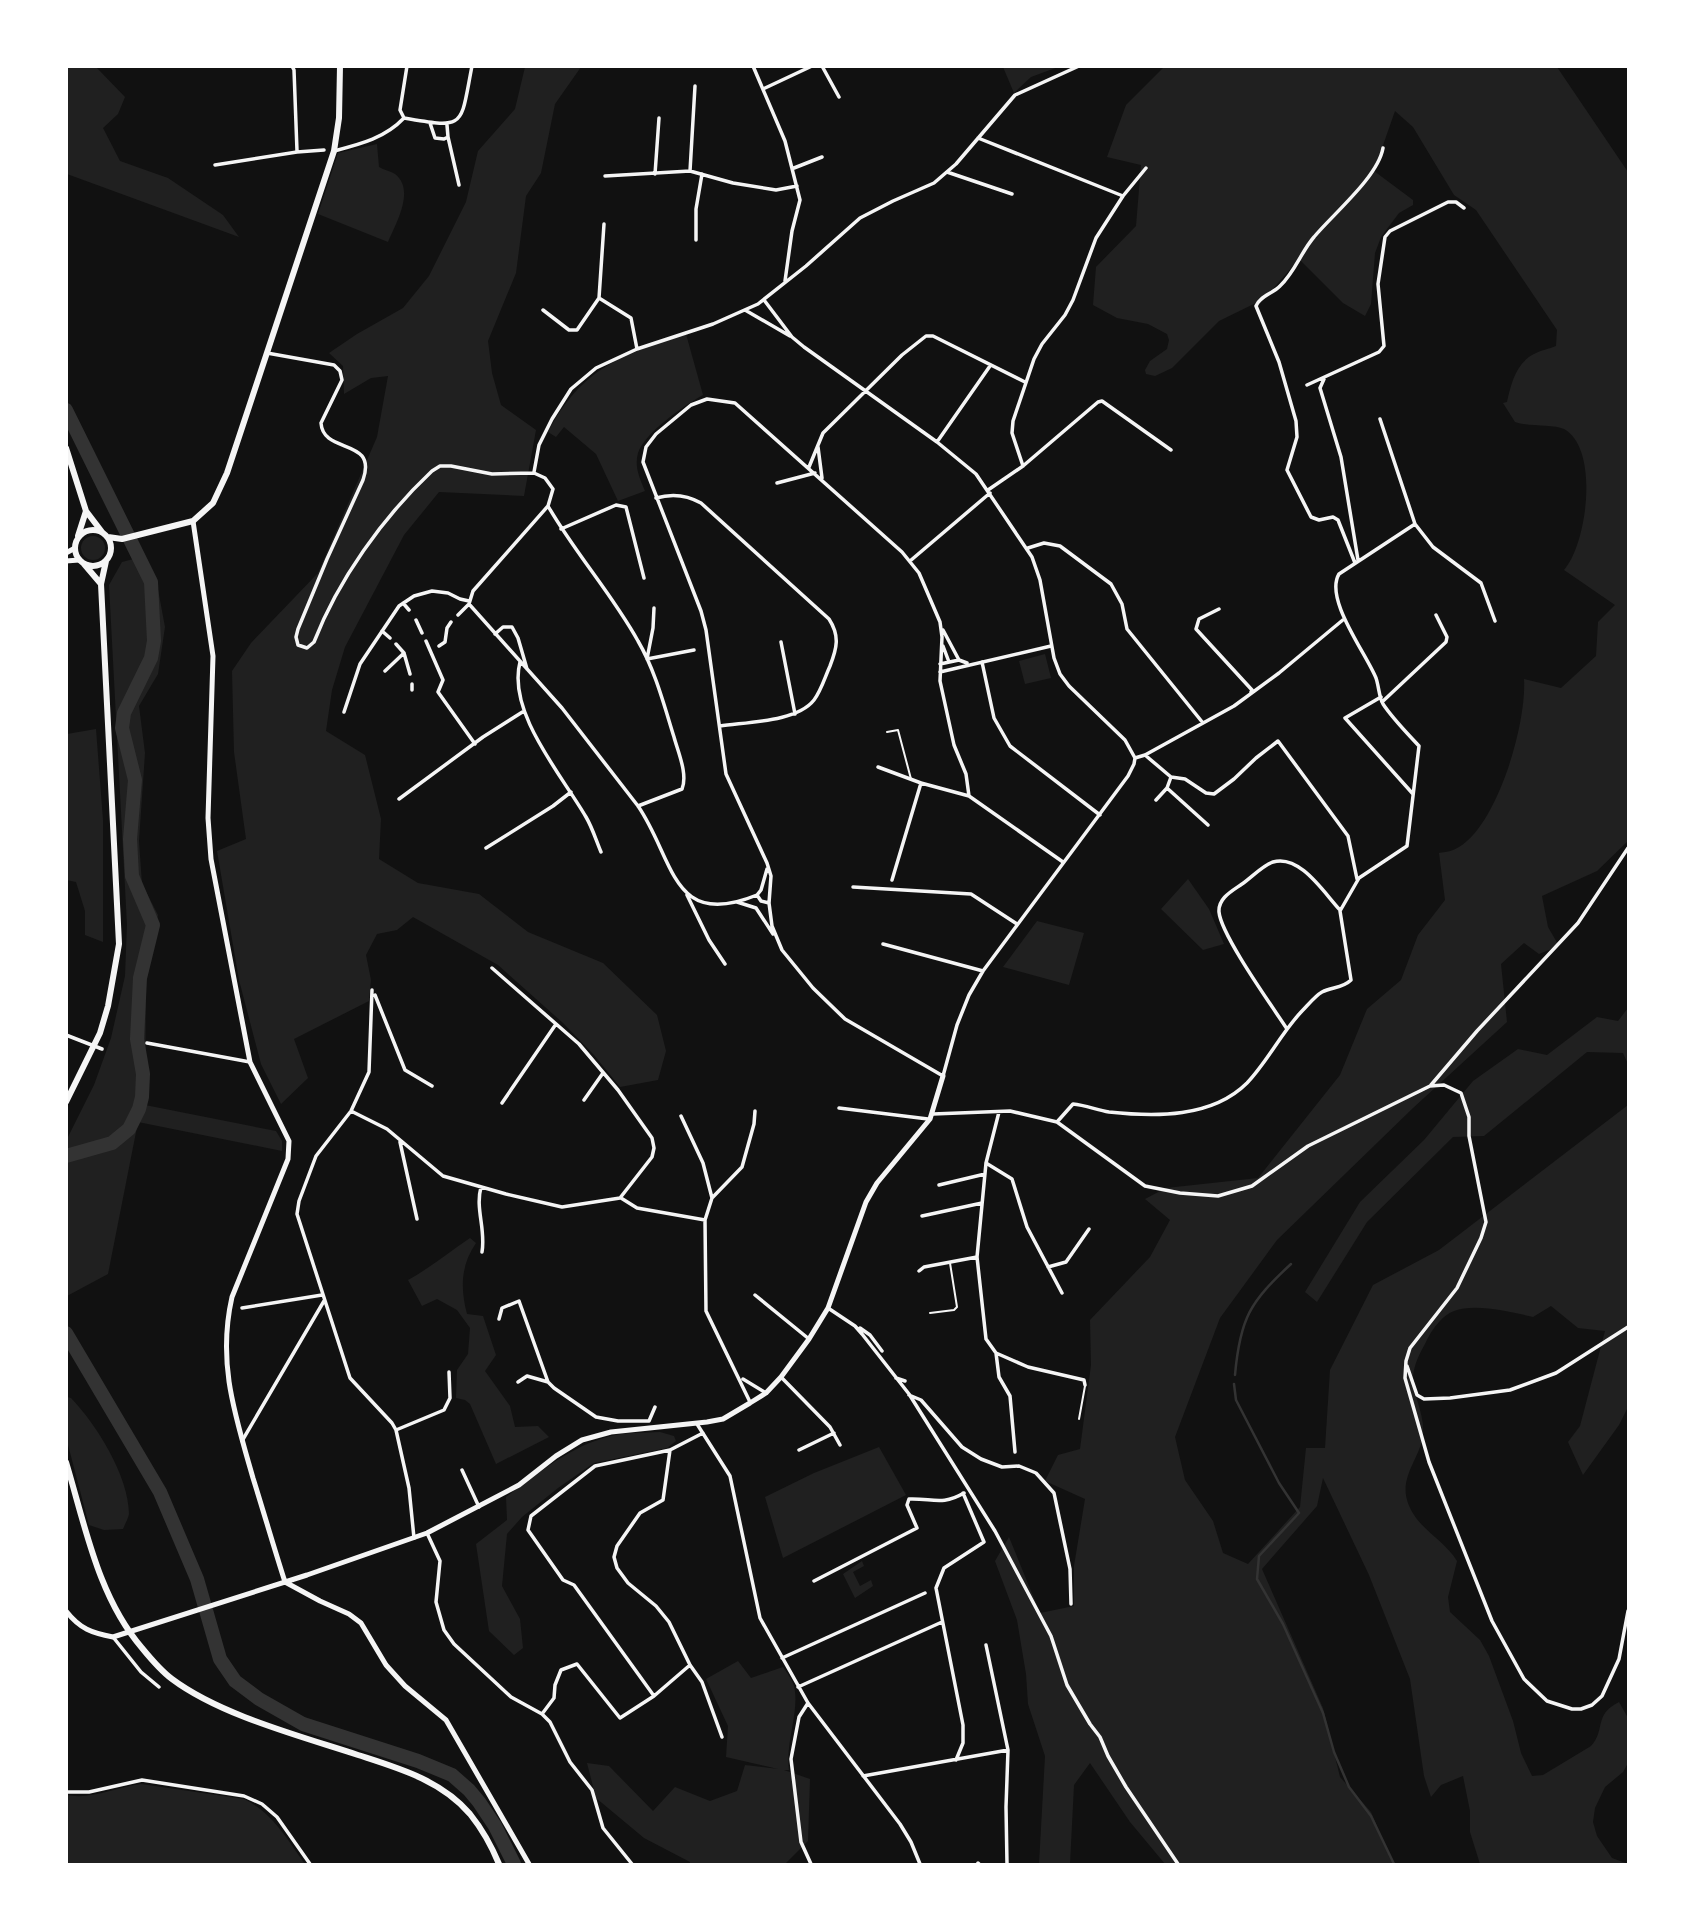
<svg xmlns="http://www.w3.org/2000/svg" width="1695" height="1931" viewBox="0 0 1695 1931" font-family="'Noto Serif',serif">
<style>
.green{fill:#202020}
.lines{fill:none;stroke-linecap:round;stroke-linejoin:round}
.stream{stroke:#333;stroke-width:2.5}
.river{stroke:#333;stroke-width:14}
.service{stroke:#f5f5f5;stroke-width:2}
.minor{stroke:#f5f5f5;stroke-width:3.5}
.tertiary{stroke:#f5f5f5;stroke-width:5}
.primary{stroke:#f5f5f5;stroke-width:6}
</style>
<rect width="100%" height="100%" fill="#111"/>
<path class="green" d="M66,67h30l29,30 -7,17 -15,14 17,33 48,17 55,37 16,22 -172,-63z
M525,67h56l-26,37 -14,69 -15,23 -10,77 -28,68 4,32 9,32 35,25 -12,66 -85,-4 -35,43 -59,112 -13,43 -6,41 39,24 16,64 -2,40 39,24 61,11 49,38 75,31 54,52 9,36 -8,29 -38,7 -26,-32 -31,-32 -65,-58 -85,-48 -16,13 -20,4 -11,21 5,25 -2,21 -75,38 14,39 -27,26 -20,-40 -22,-84 -22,-129 29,-12 -12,-87 -2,-81 19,-28 67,-70 59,-136 11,-61 -17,2 -27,16 -1,-28 -14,-13 28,-19 46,-26 26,-32 37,-74 12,-51 37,-42z
M1003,67v-1l55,1 -27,10 -17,16z
M1164,67h393l71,105v669l-31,30 -55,25 6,31 11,19 -20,8 -15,-11 -23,21 6,58 -94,86 -136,132 -57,78 -45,119 10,43 28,41 10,32 25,11 52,-57 6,-59h19l5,-78 43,-85 66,-35 189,-145v302l-9,18 -36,50 -15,-33 12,-16 25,-95 -27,-3 -27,-22 -18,11c-21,-5 -58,-14 -79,-6 -12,4 -23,20 -28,31 -6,11 -12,22 -13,35 0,19 12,38 10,57 -2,23 -23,41 -16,66 8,28 36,38 50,61l-9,36 2,15 30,28 9,16 24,65 8,32 11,23 11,-1 48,-29c15,-16 2,-31 28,-44l9,16 -1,47 -4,7 -18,15 -10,21 -2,14 4,14 15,22 16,6h-148l-10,-32v-21l-7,-35 -22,9 -10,12 -7,-21 -14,-97 -41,-104 -46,-97 -6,28 -55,63 61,139 17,69 31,35 22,52h-228l-35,-42 -40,-59 -16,22 -4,79h-31l6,-108 -17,-52 -2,-30 -9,-54 -22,-59 14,-24 31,76 34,-7v-40l11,-67 -40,-18 13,-26 22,-6 11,-84 -1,-45 60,-63 20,-37 -25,-21 21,-11 92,-10 82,-103 27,-66 34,-29 17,-45 27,-35 -6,-47c7,-1 14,-2 20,-6 39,-23 68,-125 65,-168l37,9 35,-32 2,-34 17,-17 -51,-35c23,-26 36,-121 0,-141 -11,-5 -34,-2 -49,-7l-12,-19 4,-1c4,-18 9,-39 27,-48 7,-4 15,-5 22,-8l1,-16 -81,-120 -22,-15 -41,-68 -18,-16 -21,60 39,29v5l-14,8 -18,24 -6,16 -4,51 -6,12 -22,-13 -44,-44 -35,40 -45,22 -47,47 -17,8 -9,-2 -1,-4 5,-9 17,-12 2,-9 -2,-6 -19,-10 -31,-6 -24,-13 3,-38 40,-41 5,-61 -34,-8 19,-52z
M377,144l2,23c5,3 11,4 16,7 21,16 0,51 -7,68l-70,-28 20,-61z
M686,334l17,61c-18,10 -58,37 -65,58 -4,14 2,26 7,38l-27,10 -22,-47 -32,-27 -8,10 -8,-5c34,-64 73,-77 138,-98z
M81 548a12 12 0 1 1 24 0a12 12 0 1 1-24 0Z
M145,556l12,28 8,43 -7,47 -19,32 6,47 -6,88 3,43 16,31 -12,59 -1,131 131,26 6,10v10l-144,-29 -30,152 -41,22v-157l27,-54 17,-47 14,-62 2,-51 -18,-340 13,-23z
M1045,654l6,24 -26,6 -6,-23z
M96,729l7,91v122l-18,-7v-24l-9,-29 -10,-2 1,-146z
M1188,879l21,30 15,35 -21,6 -42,-41z
M1037,921l47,12 -15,52 -66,-18z
M1628,1008v56l-5,-11 -36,-1 -103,84 -31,1 -86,85 -50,80 -12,-10 55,-90 64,-62 49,-59 45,-32 29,6 50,-38 21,4z
M470,1238l6,5c-15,22 -16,44 -9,71l16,2 13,39 -11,16 25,35 5,21 23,-1 11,11 -53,27 -26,-60 -5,-4 -9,-2 1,-28 11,-16 2,-26 -13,-18 -20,-11 -15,7 -14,-26c22,-12 41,-28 62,-42z
M67,1397l4,1c25,26 58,78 58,116 -1,5 -4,10 -6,15l-19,1 -15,-5 -22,-84z
M660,1432l14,4 2,5 -9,7 -73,15 -36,25 -36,29 -15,17 -5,52 18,33 3,29 -9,7 -25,-24 -13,-87 31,-24 -1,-23c33,-24 64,-51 105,-61 15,-4 33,-3 49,-4z
M879,1447l27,48 -123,63 -18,-61 49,-24z
M862,1561l2,5 -11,6 7,14 11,-6 2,6 -18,12 -12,-24z
M738,1661l13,17 32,-11c4,6 9,12 11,19 6,25 -9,57 -5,84h-5l26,9 -2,62 -23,23h-95v-2l-46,-24 -48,-40 -9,-35 22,3 44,45 22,-24 35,14 27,-10 8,-26 33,4 -52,-12 2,-31 -22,-47z
M141,1784l103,15c29,14 43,40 61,65h-238l-1,-69c26,5 50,-8 75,-11z"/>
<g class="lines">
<path class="stream" d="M1235,1375c5,-57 15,-73 56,-111
M1234,1384l2,16 43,83 20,30 -40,43 -2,23 26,45 40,89 11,39 15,35 22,29 23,48"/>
<path class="river" d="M66,410l85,172 3,59 -3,17 -27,55 -2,15 13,52 -5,59 2,37 21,49 -13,53 -3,61 6,35 -1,23 -3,12 -10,20 -17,14 -46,13
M66,1333l94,159 37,87 23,80 15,22 24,18 44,25 115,37 34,14 17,15 10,12 16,24 19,38"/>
<path class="service" d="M887,732l11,-2 13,49
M930,1313l24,-3 3,-3 -7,-44
M1079,1419l6,-33"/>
<path class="minor" d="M292,66l2,4 3,81
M753,66l32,75 15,59 -8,31 -7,50
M822,66l17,31
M763,89l49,-23
M404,118c63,11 56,9 68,-52
M404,118l-4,-8 7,-44
M430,123l5,15 9,1 4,-2 -1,-12
M448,137l11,48
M978,138l145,58
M334,151c27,-7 51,-13 70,-33
M215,165l82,-13 27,-2
M794,168l28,-11
M690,171l5,-85
M947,172l65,22
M655,174l4,-56
M605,176l85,-5 43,12 43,7 21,-4
M696,240v-31l6,-35
M599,298l32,20 6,31
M764,300l28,37 12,10 133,95 39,32 56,83 8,23 14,78 6,16 9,12 56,54 10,18
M543,310l26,20h8l22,-32 5,-74
M745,310l45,26
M267,353l67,12 6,6 2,9 -21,43c2,32 57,14 42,57l-36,79 -29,70 -2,8 2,8 9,3 7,-6c24,-62 69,-125 118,-171l8,-5h11l41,8 42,-1 11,5 8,11 -5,17 -75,85 -4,13
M1324,379l-4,9 21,69 17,103
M1307,385l72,-33 5,-6 -6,-62 7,-47 5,-6 58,-29h8l8,6
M937,442l53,-76
M818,447l4,31
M1023,466l-11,-33 1,-12 21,-62 8,-15 23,-29 8,-15 23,-62 27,-42 23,-28
M809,467l14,-34 79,-78 24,-19h7l92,46
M534,472l5,-27 13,-26 19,-30 25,-21 41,-19 76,-25 45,-20 48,-38 54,-48 33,-17 41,-18 22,-19 59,-69 64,-29
M777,483l38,-10
M988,490l35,-24 75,-64 4,-1 69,49
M656,498c17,-5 31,-3 45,5l128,116c11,17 8,29 1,47 -5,11 -9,25 -16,34 -17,22 -68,22 -94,26
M548,506c27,47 64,88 90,135 17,29 26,64 36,96 4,15 14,37 8,52l-44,17
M1415,524l18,23 48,36 14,38
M561,529l55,-24 10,2 18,71
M1028,548l16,-5 16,3 51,38 11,20 5,25 76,94
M910,561l80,-68
M1355,563l-17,-43 -5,-3 -14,3 -8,-3 -24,-47 10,-33 -1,-16 -17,-59 -23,-56c4,-10 16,-12 24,-20 15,-14 21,-34 34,-49 19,-23 64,-60 69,-89
M403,603l6,7
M469,604l93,104 76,98c37,54 33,124 119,89
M654,608l-1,20 -6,31 47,-9
M1219,609l-20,10 -3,10 56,61 -1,2
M458,615l11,-11
M416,620l6,13
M943,630l16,30
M382,631l8,7
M495,634l8,-7h9l6,11 9,31
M426,641l17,39 -5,12 37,52
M781,642l14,72
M396,644l8,9 6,21
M439,646l6,-4 2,-14 4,-6
M943,646l6,16
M520,662c-13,50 41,112 66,155 6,10 10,23 15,35
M982,662l12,56 16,28 90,69
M940,664l19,-4 8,3
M385,671l19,-18
M940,672l111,-26
M412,690v-6
M1381,697l-36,21 68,76
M1382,702l64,-60 1,-5 -11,-22
M344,712l16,-48 39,-58 15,-10 18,-5 16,2 12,6 9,2
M1145,755l26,22 14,2 21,14 8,1 20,-15 22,-21 22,-17 70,95 9,43
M1135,758l10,-3 89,-49 45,-33 65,-54
M878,767l43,16
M1167,788l41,37
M399,799l84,-62 41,-26
M1156,800l11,-12 4,-11
M486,848l67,-42 18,-14
M1063,862l-94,-66 -3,-22 -12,-29 -14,-64 2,-44 -2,-15 -21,-49 -17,-21 -167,-149 -28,-4 -16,6 -35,29 -10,13 -3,15 58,149 5,19 20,144 41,89 4,13 -2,27 3,23 10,24 31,38 32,31 98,57 14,-51 12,-30 14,-24 145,-195 6,-12 1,-6
M892,880l29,-97 48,13
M853,887l118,7 46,30
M687,895l22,45 16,24
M757,895l4,-5 6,-21
M757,895l4,6 8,2
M737,902l19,6 17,26
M883,944l100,27
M372,990l-3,82 -18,39 -35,45 -17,45 -2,13 53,164 42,45 4,7 13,58 5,50
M375,995l30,75 27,16
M1287,1029c-15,-23 -66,-94 -68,-117 -1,-14 13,-21 23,-28 9,-6 21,-19 31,-22 27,-8 51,31 67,48
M66,1035l36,14
M147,1043l103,19
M1431,1085l46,-54 101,-108 50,-75
M584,1100l19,-27
M502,1103l54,-79
M839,1108l89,11
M351,1111l36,18 56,47 63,18 56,13 58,-9 32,-41 2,-9 -2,-10 -34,-48 -39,-46 -87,-76
M999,1112l-13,51 -9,94 9,82 10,14 3,24 11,19 5,56
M933,1114l77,-3 47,11 88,64 35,7 38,3 34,-10 56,-40 122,-60 14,-1 17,8 8,24v19l17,86 -5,16 -24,50 -47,60 -4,13 -1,17 24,84 63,159 32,58 23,22 25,8h9l11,-4 10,-9 17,-37 9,-48
M681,1116l22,47 9,35
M1057,1122l16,-18c12,1 24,6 36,8 46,5 103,6 138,-29 21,-22 34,-50 55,-72 6,-6 13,-15 20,-19 10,-5 21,-4 29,-12l-11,-69 19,-33 48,-32 12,-100c-12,-13 -26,-27 -36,-42 -4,-7 -4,-17 -7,-26 -10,-25 -52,-79 -37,-104l76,-50 -35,-105
M400,1142l17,77
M986,1163l26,16 15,48 35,66
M939,1185l46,-11
M481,1187c-6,22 5,42 1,65
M621,1198l16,10 68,12
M922,1216l60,-13
M1048,1267l18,-5 23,-33
M919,1271l5,-4 53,-10
M755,1295l54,44
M242,1308l80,-13
M828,1308l27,18 7,8 47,60 86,137 56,105 16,49 23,39 10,13 8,19 18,31 52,77
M499,1319l3,-11 17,-7 29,81 6,6 42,29 22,4h31
M860,1328l10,7 12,16
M996,1353l32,14 56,13 1,5
M1407,1366l10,29 7,4 26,-1 60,-8 46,-17 72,-46
M781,1377l49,50 10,18
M896,1378l9,3
M743,1379l23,14
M518,1382l9,-6 21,6
M909,1395l12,5 41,47 19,12 21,8 17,-1 17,7 18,20 16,76 1,35
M750,1402l-44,-91 -1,-91 7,-22 30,-31 12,-43 1,-13
M649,1421l6,-14
M697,1424l33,52 30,142 48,85 92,121 11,18 9,22
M396,1430l48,-20 6,-12 -1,-26
M703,1433l-33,17 -7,50 -23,13 -23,33 -3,11 3,11 11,15 28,23 13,16 21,43 12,17 20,55
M242,1441l82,-140
M799,1450l35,-17
M462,1470l17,37
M427,1533l13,28 -4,41 8,28 10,14 57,53 31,17 8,8 20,40 22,28 11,38 29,36
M814,1581l103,-53 -10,-23 2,-6c23,-1 33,7 55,-6
M113,1637l28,35 18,15
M986,1645l22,105 -2,57 1,57
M782,1658l143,-65
M798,1687l144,-65
M654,1696l-80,-111 -11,-5 -35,-50 3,-14 64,-50 75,-16
M808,1703l-9,14 -8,42 10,83 10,22
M542,1714l12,-16 1,-13 6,-15 16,-6 43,54 34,-22 36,-31
M956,1760l7,-17v-18l-27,-137 8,-20 40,-26 -21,-49
M863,1776l145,-26
M66,1792h23l53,-12 102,16 18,8 15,13 33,47
M978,1863l1,1"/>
<path class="tertiary" d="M193,521l20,135 -5,162 3,41 39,203 39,79 -1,18 -56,138c-15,66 3,118 21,181 11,35 21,70 32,104
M66,553l9,-5
M66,561l13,-1
M285,1582l35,19 29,13 12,9 25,42 19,21 41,34 83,144
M66,1611c14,18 26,22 47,26l194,-62 120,-42 92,-48 37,-29 26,-16 29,-8 96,-10 16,-3 27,-16 16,-10 15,-16 28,-38 19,-31 38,-106 11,-19 53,-64 13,-43"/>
<path class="primary" d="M66,448l20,63 -8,25
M86,511l16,21
M75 548a18 18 0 1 1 36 0a18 18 0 1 1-36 0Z
M108,537l14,2 71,-18 20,-18 14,-30 107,-322 5,-33 1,-52
M84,564l17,20
M66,1102l34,-69 8,-27 11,-62 -18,-360 5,-23
M66,1462c19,63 32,135 76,186 9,11 19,23 30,31 48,36 128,57 186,76 40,13 83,25 112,59 12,15 22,33 29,50"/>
</g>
<rect width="1695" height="1931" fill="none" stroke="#ffffff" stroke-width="136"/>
</svg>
